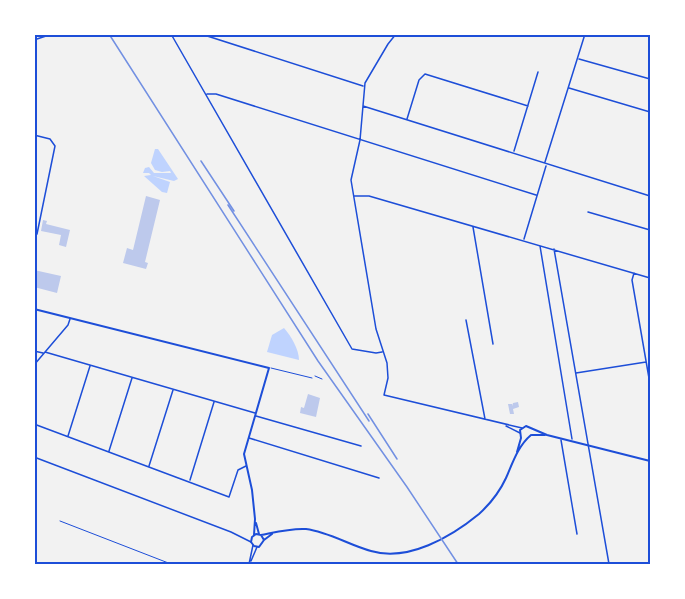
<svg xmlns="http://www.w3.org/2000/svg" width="685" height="599" viewBox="0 0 685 599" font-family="Helvetica,sans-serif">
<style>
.water{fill:#bfd3fe}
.building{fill:#bdc9ec}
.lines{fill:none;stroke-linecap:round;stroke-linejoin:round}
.path{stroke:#1d4ed8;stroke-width:1}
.service{stroke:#1d4ed8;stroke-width:1}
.minor{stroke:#1d4ed8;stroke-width:1.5}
.tertiary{stroke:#1d4ed8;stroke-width:2}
.rail{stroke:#7290e2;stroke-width:1.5}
.neatline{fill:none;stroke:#1d4ed8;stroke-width:2}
</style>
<rect width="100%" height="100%" fill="#f2f2f2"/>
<path class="water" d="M155,149h3l20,30 -4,2 -21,-5 17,6 -3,11 -5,-1 -18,-16 7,-1 -2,-2h-6l2,-5 4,-1 5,6h17l-1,-2 -8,1 -7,-2 -4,-7z
M284,328c7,8 15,21 15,32l-32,-8 5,-17z"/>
<path class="building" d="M146,196l14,4 -15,62 3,1 -2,6 -23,-6 4,-15 6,2z
M43,220l4,1 -1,3 24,6 -4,17 -7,-2 2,-10 -20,-4z
M34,270l27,6 -4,17 -23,-6z
M308,394l12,4 -4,19 -16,-4 1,-6 3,1z
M518,402l1,5 -6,2 1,5h-4l-2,-10h4v2l1,-3z"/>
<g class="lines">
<path class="path" d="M315,376l7,3"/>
<path class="service" d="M271,368l41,10
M60,521l111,43"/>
<path class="minor" d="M171,34l181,315 24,4 6,-1
M201,34l162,52
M396,34l-8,10 -23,39 -5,57 -9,40 25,149 11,34 1,15 -4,17 138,33
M34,40l18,-6
M579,59l71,20
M569,88l81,24
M207,94h9l320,101
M363,106l287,90
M407,119l12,-39 6,-6 103,32
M34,135l16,4 5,7 -18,88
M514,151l24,-79
M545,162l40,-128
M354,196h15l281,82
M588,212l62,18
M473,227l20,117
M524,239l22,-73
M540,246l32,193
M554,249l55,315
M634,273l-2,7 18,104
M466,320l19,99
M34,351l9,2
M45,352l210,61
M34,365l34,-40 2,-6
M576,373l70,-11
M256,416l105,30
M34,424l195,73 9,-27 8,-4
M506,426l14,7
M68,436l22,-70
M249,438l130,40
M561,440l16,94
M109,451l23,-73
M34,457l197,75 20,10
M149,466l24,-76
M190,480l24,-78
M251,561l6,-14
M249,564l4,-19"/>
<path class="tertiary" d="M34,309l235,59 -25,86 8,36 3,29 -1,16
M532,435h13
M517,452l4,-14 -1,-8 6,-4 21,9 103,26
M256,523l3,11
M261,535c15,-3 30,-7 45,-6 23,3 43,16 65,22 37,11 80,-14 108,-37 11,-10 21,-23 27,-36 7,-16 12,-32 25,-43
M264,540l-3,-5 -5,-1 -4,3 -1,5 3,4 5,1 5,-7 8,-6"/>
<path class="rail" d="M109,34l209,327 89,126 51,77
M201,161l33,50
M228,205l141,216
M368,414l29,45"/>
</g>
<rect width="685" height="599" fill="none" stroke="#ffffff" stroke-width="72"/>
<rect x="36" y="36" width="613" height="527" class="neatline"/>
</svg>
